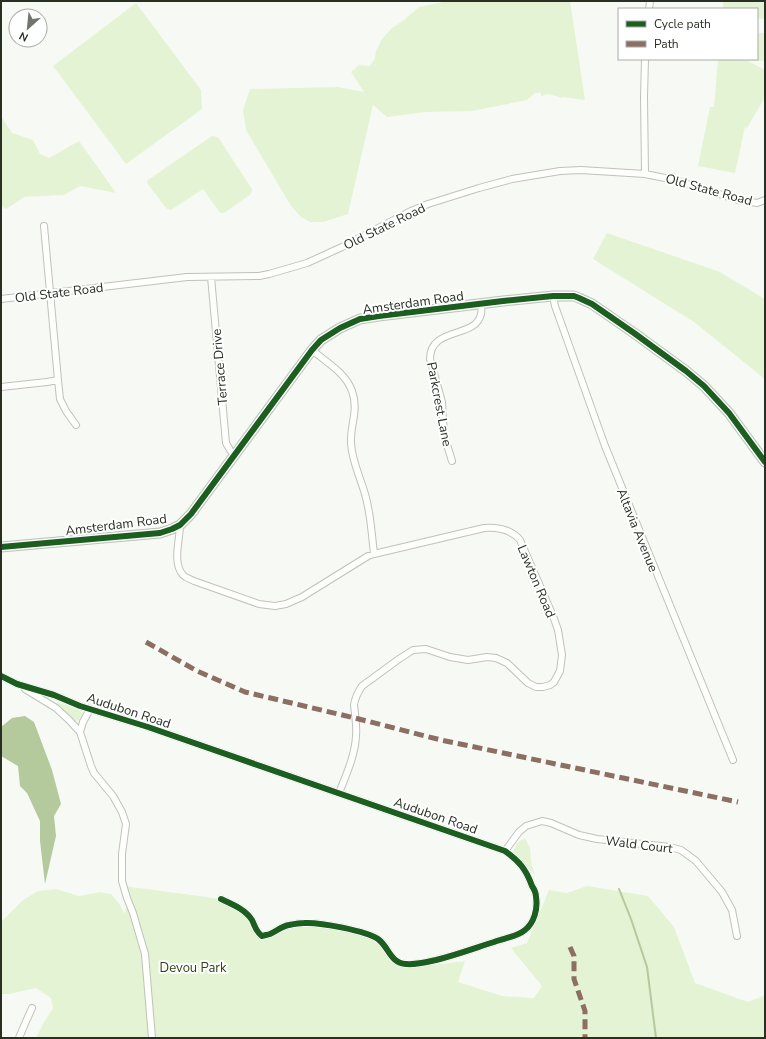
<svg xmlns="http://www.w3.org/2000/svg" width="766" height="1039" viewBox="0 0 766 1039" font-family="'Nunito Sans',sans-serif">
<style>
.green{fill:#e4f3d3}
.water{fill:#b4c99c}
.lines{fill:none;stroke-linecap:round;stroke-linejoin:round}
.stream{stroke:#b4c99c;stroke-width:2}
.street-casing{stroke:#bec3ba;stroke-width:8}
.secondary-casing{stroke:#bec3ba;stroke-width:11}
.street{stroke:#fefefd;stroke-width:6}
.secondary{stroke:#eef1ec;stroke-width:9}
.quiet{stroke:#8d6e63;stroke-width:5;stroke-dasharray:10 5;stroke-linecap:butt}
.cycleway-casing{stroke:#fff;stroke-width:8}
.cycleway{stroke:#1b5e20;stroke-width:6}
.labels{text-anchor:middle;stroke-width:4;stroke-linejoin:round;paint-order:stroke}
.street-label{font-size:13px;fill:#292f22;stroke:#fff}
.park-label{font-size:13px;fill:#304216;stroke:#fff}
</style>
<rect width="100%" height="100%" fill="#f7faf4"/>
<path class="green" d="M448,1h122l15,99 -22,-3v1l-15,-4 -7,2v-3h-6l-8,7 -55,11 -46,1 -39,5 -14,-12 -25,109 -25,8h-13l-9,-5 -10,-11 -45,-76 -3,-20 7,-21 88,-2 26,5 -13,-20 8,-7 11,1 5,-8 1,-7 6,-12 10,-11 12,-8 15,-13z
M723,1h42v18l-8,-1v-9h-34z
M136,3l65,87 1,19 -76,55 -73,-98z
M757,33h8v28h-17l17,9v27l-18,31 -2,-1 -10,46 -37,-7 12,-59h4l4,-48h39z
M1,116l11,17 21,7 7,14 9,4 30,-17 37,52 -36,-7 -16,9 -40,2 -18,12 -5,-3z
M212,136l6,1 34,52 -1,5 -27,19h-4l-17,-24 -32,21 -4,-1 -20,-26 1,-3z
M607,233l113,39 45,27v80l-71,-57 -101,-63z
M57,702l24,9 1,3 -2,6 -5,1 -19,-16z
M525,838l5,10 1,14 4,13 -22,-23 4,-9z
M124,886l97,13 22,11 19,26 26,-11h40l51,15 14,19 16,9 56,-7 -7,21 44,14 32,2 8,-12 -31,-38 16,-5 22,-53 18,3 20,-7 61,10 26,31 21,56 53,19 17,-7v43h-729l7,-14 10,-16 -2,-10 -15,-10 -27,6h-8v-72l22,-22 15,-9 18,-2 23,7 21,-4 11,2 7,8 7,12 2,-16z"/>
<path class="water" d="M25,716l9,6 18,48 9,34 -7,12 2,20 -11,48 -5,-43v-20l-13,-28 -7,-7 -2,-20 -17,-10v-29l11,-9z"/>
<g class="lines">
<path class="stream" d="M619,889l12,30 16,48 9,71"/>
<defs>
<path id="street" d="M649,9l1,-8
M645,59l-1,38 1,77
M44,226l14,154 2,19 6,12 10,14
M211,277l15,166 4,7 4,5
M553,296l2,10 50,140 128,314
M1,299l186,-22 72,-1 10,-2 38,-11 35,-16 69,-36 17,-7 51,-16 33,-9 48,-8 21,-1 64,4 30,6 63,20 19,3 8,-3
M312,350c14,12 34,23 40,41 7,19 -2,34 -1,52 1,21 12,39 16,59 4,17 5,35 7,52
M1,387l46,-5 11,-2
M452,461l-8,-26 -2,-33 -12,-43c0,-33 46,-20 51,-45 1,-3 0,-7 0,-10
M180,525c0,14 -8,38 3,50 3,3 7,4 11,6l65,23 16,2 11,-2 16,-7 66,-41 6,-2 110,-26c14,-1 27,1 36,12l33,76 5,14 4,25 -2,16 -6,11 -4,3 -7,2h-7l-8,-4 -21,-20 -11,-5 -9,-1 -19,3 -18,-3 -24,-8 -13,1 -14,9 -37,27c-4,6 -7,12 -8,19 1,10 3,21 2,31 -1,20 -10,39 -17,57
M1,676l16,8 37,11 26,11 68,21 357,124c14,10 21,18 27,35 2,3 4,7 4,11 2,12 -2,26 -11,33 -8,7 -21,8 -31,12 -19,6 -38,13 -58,18 -9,2 -20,5 -30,4 -16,-1 -17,-17 -28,-25 -12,-8 -58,-17 -74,-16 -4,0 -10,1 -15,2 -7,1 -12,6 -19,9 -3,1 -6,1 -8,2 -6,-4 -7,-10 -10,-16 -7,-11 -20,-16 -31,-21
M25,689l31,19 13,12 11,12 11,34 3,7 19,23 9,16 4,12 -4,30v27l5,17 6,15 12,41 7,84
M80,732l3,-10 7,-13
M505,851l14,-19 7,-6 16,-5 9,2 28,12 18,4 73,8 11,3 15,11 26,31 10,18 5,26
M19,1038l5,-12 8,-18"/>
<path id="secondary" d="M1,547l159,-14 12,-4 8,-4 11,-11 121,-164 9,-10 19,-12 20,-9 19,-3 124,-15 50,-5h21l5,2 13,6 42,29 52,38 18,15 25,27 36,49"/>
</defs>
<use href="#street" class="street-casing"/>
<use href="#secondary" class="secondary-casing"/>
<use href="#street" class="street"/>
<use href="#secondary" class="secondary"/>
<path class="quiet" d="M146,642l51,29 48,21 110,26 86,22 297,62
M570,947l4,9v23l11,32v27"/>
<defs>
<path id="cycleway" d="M1,547l159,-14 12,-4 8,-4 11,-11 121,-164 9,-10 19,-12 20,-9 19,-3 124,-15 50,-5h21l5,2 13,6 42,29 52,38 18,15 25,27 36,49
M1,676l16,8 37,11 26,11 68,21 357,124c14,10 21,18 27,35 2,3 4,7 4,11 2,12 -2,26 -11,33 -8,7 -21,8 -31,12 -19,6 -38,13 -58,18 -9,2 -20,5 -30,4 -16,-1 -17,-17 -28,-25 -12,-8 -58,-17 -74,-16 -4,0 -10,1 -15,2 -7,1 -12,6 -19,9 -3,1 -6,1 -8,2 -6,-4 -7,-10 -10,-16 -7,-11 -20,-16 -31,-21"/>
</defs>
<use href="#cycleway" class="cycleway-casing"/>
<use href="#cycleway" class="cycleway"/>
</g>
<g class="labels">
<g class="street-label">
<text transform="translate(709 189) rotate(15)" y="5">Old State Road</text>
<text transform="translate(384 226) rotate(-26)" y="5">Old State Road</text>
<text transform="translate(59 292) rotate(-7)" y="5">Old State Road</text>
<text transform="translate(413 302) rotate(-8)" y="5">Amsterdam Road</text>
<text transform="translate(219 367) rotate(-95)" y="5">Terrace Drive</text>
<text transform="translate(440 404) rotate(79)" y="5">Parkcrest Lane</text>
<text transform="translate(116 524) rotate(-7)" y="5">Amsterdam Road</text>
<text transform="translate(638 530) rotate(68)" y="5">Altavia Avenue</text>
<text transform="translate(537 581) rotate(67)" y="5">Lawton Road</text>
<text transform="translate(129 710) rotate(18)" y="5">Audubon Road</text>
<text transform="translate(436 815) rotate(19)" y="5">Audubon Road</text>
<text transform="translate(639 844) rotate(7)" y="5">Wald Court</text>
</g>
<g class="park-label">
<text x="193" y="972">Devou Park</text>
</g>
</g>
<rect width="766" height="1039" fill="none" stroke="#292f22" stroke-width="4"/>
<rect x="618" y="8" width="140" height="52" fill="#ffffff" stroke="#a9aca7"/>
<rect x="626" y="21" width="20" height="6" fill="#1b5e20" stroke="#a9aca7"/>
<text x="654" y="28" font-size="12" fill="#292f22">Cycle path</text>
<rect x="626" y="41" width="20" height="6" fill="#8d6e63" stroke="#a9aca7"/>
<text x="654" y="48" font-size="12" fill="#292f22">Path</text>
<g transform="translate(28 28) rotate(207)"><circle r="19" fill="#ffffff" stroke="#a9aca7"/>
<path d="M0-3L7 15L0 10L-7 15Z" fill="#71766c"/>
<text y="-6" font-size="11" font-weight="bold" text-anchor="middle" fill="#292f22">N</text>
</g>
</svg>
